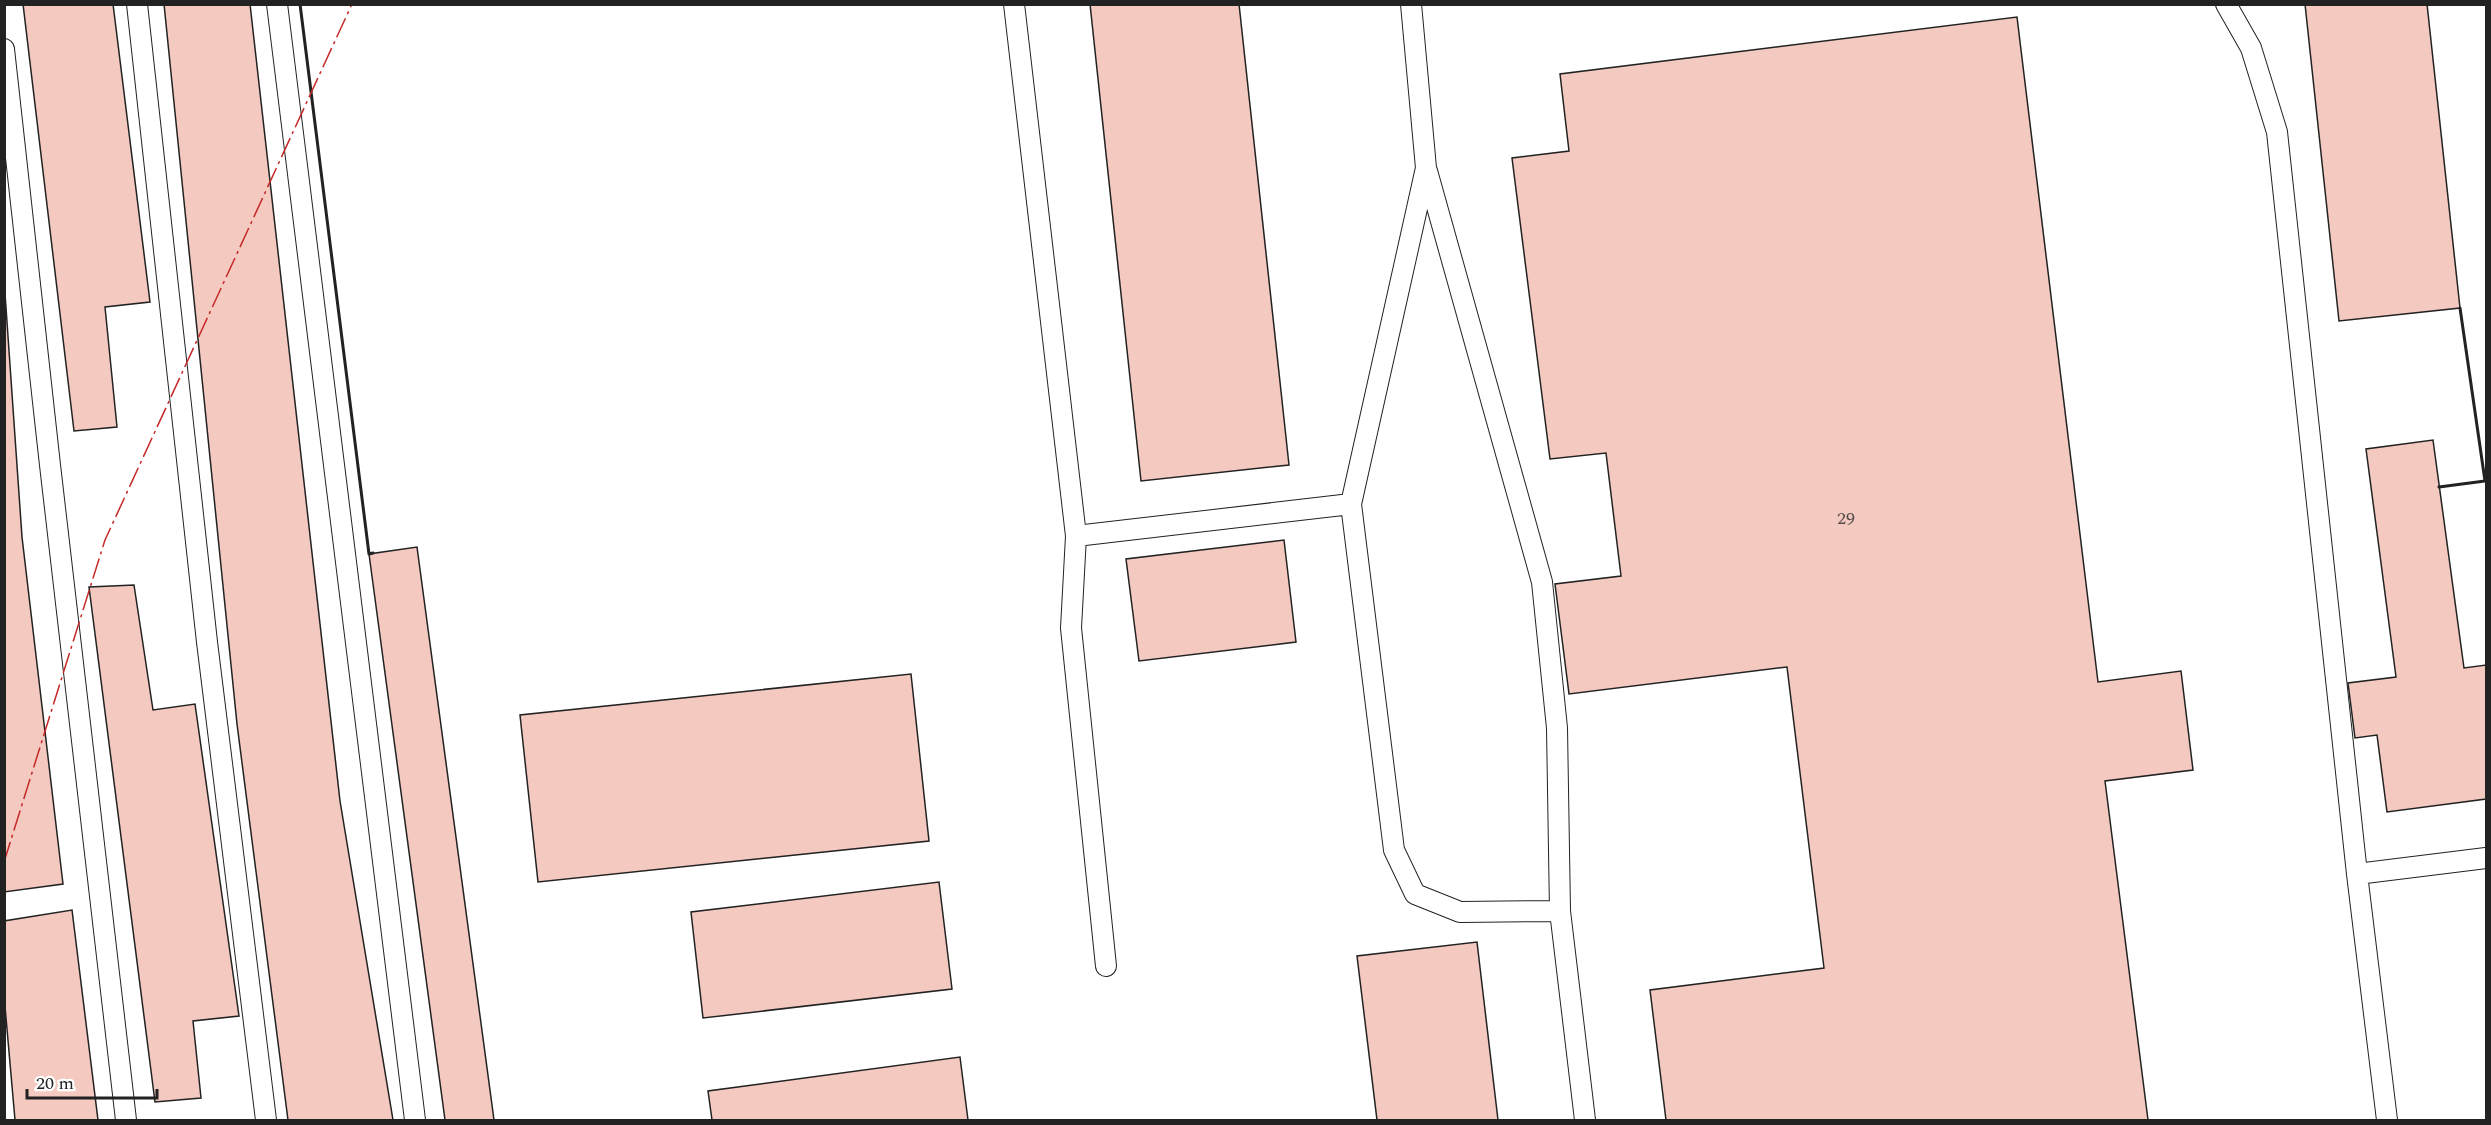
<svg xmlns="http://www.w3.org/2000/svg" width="2491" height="1125" viewBox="0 0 2491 1125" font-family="Spectral,serif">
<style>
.building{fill:#f3c9c0;stroke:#222;stroke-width:1.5}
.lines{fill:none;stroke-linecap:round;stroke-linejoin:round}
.lane-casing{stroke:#222;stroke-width:22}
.lane{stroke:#fff;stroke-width:20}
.wall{stroke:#222;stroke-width:3}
.power{stroke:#c62828;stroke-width:1.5;stroke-dasharray:21 4.5 3 4.5;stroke-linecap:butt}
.labels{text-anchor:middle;stroke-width:4.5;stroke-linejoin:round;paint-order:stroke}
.number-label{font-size:18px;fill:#564c4a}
</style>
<rect width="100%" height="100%" fill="#fff"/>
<path class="building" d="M23,4h90l37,298 -45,5 12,120 -43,4z
M164,4h86l90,797 53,319h-105l-51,-396z
M1090,4h149l50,461 -148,16z
M2305,4h122l33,304 -121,13z
M2017,17l81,665 83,-11 12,99 -88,11 43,339h-482l-16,-130 174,-22 -37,-301 -218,27 -14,-110 66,-8 -15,-123 -56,6 -38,-301 57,-7 -9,-77z
M4,279l18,258 41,347 -59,8z
M2433,440l31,228 22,-3v134l-99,13 -10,-77 -22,3 -7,-55 48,-6 -30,-228z
M1284,540l12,102 -157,19 -13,-102z
M417,547l77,573h-49l-76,-566z
M134,585l19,125 42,-6 44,312 -46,5 8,77 -46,4 -66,-515z
M911,674l18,167 -391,41 -18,-167z
M939,882l13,107 -249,29 -12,-106z
M72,910l26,210h-83l-11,-125v-74z
M1477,942l21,178h-121l-20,-164z
M960,1057l8,63h-256l-4,-29z"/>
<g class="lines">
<defs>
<path id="lane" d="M137,4l70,638 59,478
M277,4l138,1116
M1014,4l62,532 275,-32
M1411,4l15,164 -75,336 43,346 21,44 45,18 100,-1 25,209
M2226,4l25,44 26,84 80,742 30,246
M4,49l46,416 76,655
M1427,171l115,411 15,146 3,183
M1076,536l-5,92 35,338
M2357,874l129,-16"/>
</defs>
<use href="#lane" class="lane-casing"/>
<use href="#lane" class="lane"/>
<path class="wall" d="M300,4l69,550 4,-1
M2439,487l46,-6 -25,-173"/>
<path class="power" d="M4,862l101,-322 247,-536"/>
</g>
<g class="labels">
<g class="number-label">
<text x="1846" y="524">29</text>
</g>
</g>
<rect width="2491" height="1125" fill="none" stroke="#222222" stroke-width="12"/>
<path d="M27 1089v9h130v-9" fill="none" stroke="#222222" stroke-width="3"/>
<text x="36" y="1089" font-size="18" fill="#222222" stroke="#ffffff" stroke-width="4.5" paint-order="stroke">20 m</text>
</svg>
